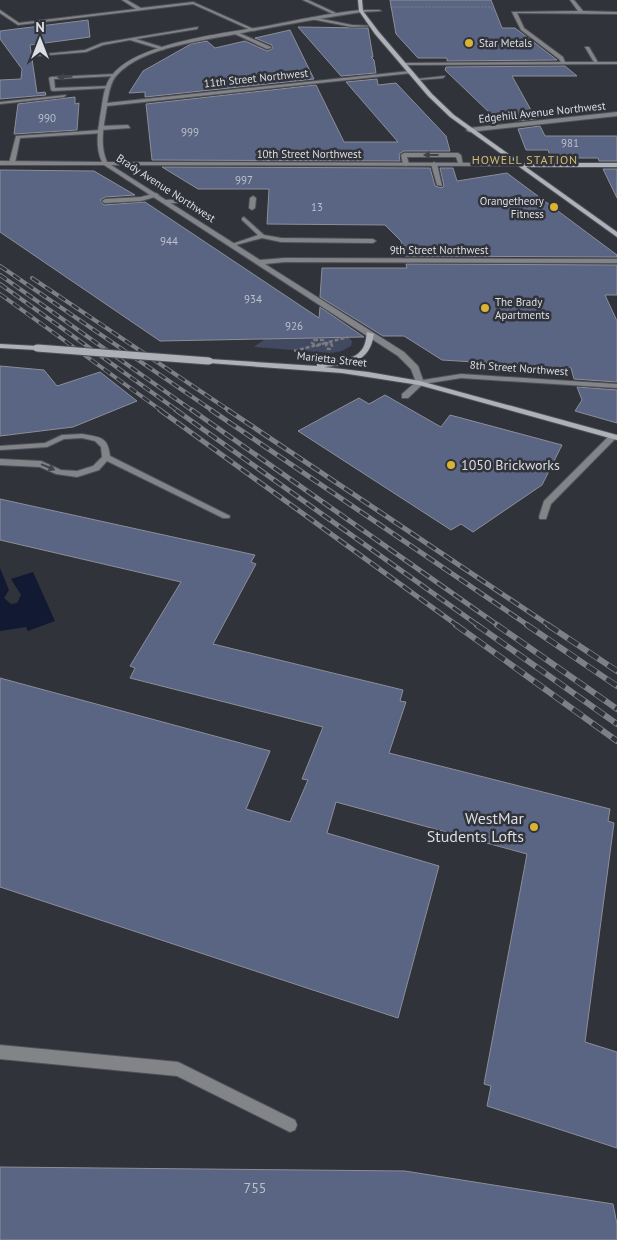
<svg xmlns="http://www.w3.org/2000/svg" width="617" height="1240" viewBox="0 0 617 1240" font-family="'PT Sans',sans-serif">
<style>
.green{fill:#424a62}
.water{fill:#121932}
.building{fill:#5a6483;stroke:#8c8f99}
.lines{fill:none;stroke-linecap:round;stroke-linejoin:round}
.lane-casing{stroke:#505259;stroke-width:2}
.street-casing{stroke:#505259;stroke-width:2}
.secondary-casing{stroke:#505259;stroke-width:2}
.path-far1{stroke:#797b81;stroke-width:1;stroke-dasharray:2.5 1;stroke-linecap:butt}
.path{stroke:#797b81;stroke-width:2.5;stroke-dasharray:4 2;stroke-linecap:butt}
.lane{fill:#828488;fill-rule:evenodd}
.street{fill:#828488;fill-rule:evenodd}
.secondary{fill:#afb1b8;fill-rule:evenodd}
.rail-far2-casing{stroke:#7e8087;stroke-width:4}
.rail-far1-casing{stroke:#7e8087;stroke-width:5}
.rail-casing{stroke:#7e8087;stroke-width:6}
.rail-far2{stroke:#31333b;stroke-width:2.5;stroke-dasharray:8;stroke-linecap:butt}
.rail-far1{stroke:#31333b;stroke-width:3;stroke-dasharray:10;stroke-linecap:butt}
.rail{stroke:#31333b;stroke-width:4.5;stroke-dasharray:12;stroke-linecap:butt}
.secondary-bridge-casing{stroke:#505259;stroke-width:9;stroke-linecap:butt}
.secondary-bridge{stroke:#afb1b8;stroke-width:7}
.oneway{fill:#41434a}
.poi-dot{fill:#dab333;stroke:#31333b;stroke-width:2}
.labels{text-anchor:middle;stroke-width:5;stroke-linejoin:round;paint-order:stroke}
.far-poi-label{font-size:11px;fill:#dcdee3;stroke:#31333b;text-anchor:start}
.far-street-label{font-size:11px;fill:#dcdee3;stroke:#31333b}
.number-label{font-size:11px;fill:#bcc0cb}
.far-neighbourhood-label{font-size:12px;letter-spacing:1px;fill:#d6bc70;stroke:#31333b}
.poi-label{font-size:14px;fill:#dcdee3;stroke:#31333b;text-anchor:start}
.near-number-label{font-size:14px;fill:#bcc0cb}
.near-poi-label{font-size:16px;fill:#dcdee3;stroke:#31333b;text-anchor:end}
</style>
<rect width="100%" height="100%" fill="#31333b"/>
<path class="green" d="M348,337l4,4 -1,5 -9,5 -11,2 -77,-6 11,-8z"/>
<path class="water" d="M0,568l9,22 -5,8 7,6 6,-1 4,-8 -10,-16 22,-7 22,49 -27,10 -2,-4 -26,4z"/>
<path class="building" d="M390,0h101l11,28h13l42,32 -110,1v-3h-29l-22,-24z
M88,20l2,17 -60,8 7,48 8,-1 1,3 -46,4v-19l21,-1 1,-10 -22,-30v-8z
M298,27l70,1 5,29h-2l3,3 2,13 -35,3z
M290,30l24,49 -169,18v-5l-16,1 14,-22 48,-27 16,-3 8,7 30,-7 22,10 5,-2v-4l-17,-7z
M565,66l12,10h-65l24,43 -21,2 -2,-5h-20l-48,-46 1,-3z
M377,79l1,6 18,-2 50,53 4,15h-46l-5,3 1,7 -248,-1 -6,-56 170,-19 28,57h54l-52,-60z
M75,97v7l4,-1 -2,27 -63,4 4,-30z
M540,126l5,10h72v25h-18l-1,-3h-47l-3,-8h-22l-8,-21z
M162,167l268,1 5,18 7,2 2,-2 -4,-18h13l4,13 50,-8 110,82v2l-212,-1 -4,-15 -16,-16 -118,-1 2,-35h-71z
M603,169h14v29z
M0,170l94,1 41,24 -30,2 -5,3 4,5 41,-3 174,116 1,-11 44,30 -204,4 -160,-109z
M406,264l211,1v30h-12l12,26v61l-43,-3 -3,-11 -129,-8 -38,-24h-21l-63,-39 2,-29h85z
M0,366l44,4 13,16 43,-14 37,29 -64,26 -73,9z
M577,387l40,3v33l-42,-12 7,-11z
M385,395l56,32 9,-12 112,30 -20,40 -69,47 -12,-8 -10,6 -153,-99 61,-33 10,6z
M0,499l255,56 -4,7 5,2 -43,80 190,46 -3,11 6,1 -17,51 221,56 -2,12 6,2 -29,219 32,10v96l-130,-42 4,-20 -7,-2 43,-230 -191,-52 -9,31 112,33 -41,152 -398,-131v-209l270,73 -24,58 44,13 18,-42 -6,-1 21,-52 -193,-49 5,-10 -5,-2 51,-84 -181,-42z
M0,1167l405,4 208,33 4,20v16h-617z"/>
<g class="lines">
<defs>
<path id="lane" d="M122,0h5l14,8 52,-6 63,28 -3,1 -60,-27 -175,21 -18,-12v-3l19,13 117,-14z
M303,0h5l28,13 -3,1z
M361,10h18l2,1 -21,1z
M312,17l40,8 21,1 -21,1 -41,-8z
M198,27l-1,2 -61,10 29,9 -2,2 -33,-10 -27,5 -17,7 -50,4 -2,-1 51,-5 17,-7z
M237,32l34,15v1l-4,1 -32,-15z
M585,47h4l10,17h-4z
M116,74l-2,2 -60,3 1,9 55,-2 -2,2 -55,3 -2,-1 -2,-12 2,-1z
M445,76l-2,2 -24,2 -2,-1z
M66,95l-2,2 -64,7v-2z
M128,125l2,3 -29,2 -3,-2 3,-2z
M101,130l2,1v2l-83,5 -5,25 -3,2 -3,-2 7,-27z
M458,153l3,2 2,10h-4l-3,-8h-49l2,7 -3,2 -3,-2 -2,-9 3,-2z
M434,162l3,2 5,22 -5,-1 -6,-21z
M156,193l3,2 -1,1 -17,5 -36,2 -3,-2 3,-2 36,-2z
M253,196l3,2 -1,10 -3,2 -3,-2 1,-10z
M166,200l16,-1 3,2 -3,2h-18l-1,-1z
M244,217l20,18 17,3 92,1 3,2 -3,2 -92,-1 -19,-4 -30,8v-2l26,-9 -16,-15v-2z
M417,381h3l4,2 -16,15h-6v-4z
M82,434c17,3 26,2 28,22l120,60 -1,2h-6l-116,-57 -8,9 -22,7 -21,-3 -16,-7 -40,-2v-6l41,2 20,9 16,1 16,-5 9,-9 -1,-10 -6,-6 -13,-3 -18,1 -17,8 -47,3v-4l45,-3 17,-8z
M610,435h6l1,2 -66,67 -5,15h-6l-1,-2 5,-16z
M0,1045l178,17 117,58 2,5 -2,5 -5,2 -113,-56 -177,-17z"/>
<path id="street" d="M570,0h4l9,11 34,1v2l-100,-1 7,15 39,29 2,5h52v2l-214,1 -2,-1 2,-1 158,-1 -2,-3 -38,-29 -9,-18 66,-1z
M361,10l1,2c-40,6 -80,13 -120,21 -36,7 -100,14 -125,42 -7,7 -8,19 -10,28l303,-32 2,2 -305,33c-3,19 -8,38 0,56l415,1 1,1 -3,2 -409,-1 149,95 25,-2 332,1v4l-332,-1 -20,2 139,88 14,14 5,14 38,-6 156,10v4l-156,-10 -44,7 -6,-16 -13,-13 -294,-191h-104v-4l102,1c-7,-15 -4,-30 -2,-45 3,-15 3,-32 13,-43 27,-32 114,-41 154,-48 31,-6 62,-13 94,-16z
M617,112v4l-148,16 -3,-2 3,-2z"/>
<path id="secondary" d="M358,0h4l1,11 16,21 53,62 22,21 67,48h96v4h-91l91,65v5l-167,-120 -22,-21 -53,-62 -16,-23z
M367,332l7,2c-5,30 -25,30 -50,33l44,5 52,9 197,54v5l-198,-55 -77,-12 -133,-10 -4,-2 4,-2 108,7v-3c15,-3 37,0 46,-15 3,-5 3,-10 4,-16z
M0,344l37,2 4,2 -4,2 -37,-2z"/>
</defs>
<use href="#lane" class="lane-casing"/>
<use href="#street" class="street-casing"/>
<use href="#secondary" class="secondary-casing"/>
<path class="path-far1" d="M390,7h101l2,4"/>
<path class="path" d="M314,340h9l2,3 -9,3 -4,-3z
M326 346a3 3 0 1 1 6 0a3 3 0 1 1-6 0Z
M294,351l54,-14"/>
<use href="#lane" class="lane"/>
<use href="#street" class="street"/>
<use href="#secondary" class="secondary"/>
<defs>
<path id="rail-far2" d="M0,266l213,145
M0,275l193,136
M32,278l198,133
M0,284l178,127
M0,294l162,117"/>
<path id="rail-far1" d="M160,410l298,216
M176,410l303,216
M192,410l307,216
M211,410l318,216
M228,410l322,216"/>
<path id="rail" d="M456,625l161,116
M477,625l140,99
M497,625l120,84
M527,625l90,61
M548,625l69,46"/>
</defs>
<use href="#rail-far2" class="rail-far2-casing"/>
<use href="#rail-far1" class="rail-far1-casing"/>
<use href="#rail" class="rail-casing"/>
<use href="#rail-far2" class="rail-far2"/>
<use href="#rail-far1" class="rail-far1"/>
<use href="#rail" class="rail"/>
<defs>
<path id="secondary-bridge" d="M37,348l172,13"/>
</defs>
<use href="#secondary-bridge" class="secondary-bridge-casing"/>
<use href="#secondary-bridge" class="secondary-bridge"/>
</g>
<defs><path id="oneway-solid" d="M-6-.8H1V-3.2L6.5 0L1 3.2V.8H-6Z" transform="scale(1.25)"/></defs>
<g class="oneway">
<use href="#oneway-solid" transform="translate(65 77) rotate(176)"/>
<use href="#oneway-solid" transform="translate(431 155) rotate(180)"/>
<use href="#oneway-solid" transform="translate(48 467) rotate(23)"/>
</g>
<g class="poi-dot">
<circle cx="469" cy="43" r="5"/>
<circle cx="554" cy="207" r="5"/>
<circle cx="485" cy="308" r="5"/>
<circle cx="451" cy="465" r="5"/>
<circle cx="534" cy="827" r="5"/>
</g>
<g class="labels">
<g class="far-poi-label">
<text x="479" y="47">Star Metals</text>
<text x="544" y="205" text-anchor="end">Orangetheory<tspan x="544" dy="13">Fitness</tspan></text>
<text x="495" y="306">The Brady<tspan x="495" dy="13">Apartments</tspan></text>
</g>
<g class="far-street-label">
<text transform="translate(256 78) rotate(-6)" y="4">11th Street Northwest</text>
<text transform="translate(542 112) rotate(-6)" y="4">Edgehill Avenue Northwest</text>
<text x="309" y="158">10th Street Northwest</text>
<text transform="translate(166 188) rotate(33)" y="4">Brady Avenue Northwest</text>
<text x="439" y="254">9th Street Northwest</text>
<text transform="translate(332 359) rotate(6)" y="4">Marietta Street</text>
<text transform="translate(519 368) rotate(4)" y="4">8th Street Northwest</text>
</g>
<g class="number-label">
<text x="47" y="122">990</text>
<text x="190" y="136">999</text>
<text x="570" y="147">981</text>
<text x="244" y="184">997</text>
<text x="317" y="211">13</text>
<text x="169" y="245">944</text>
<text x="253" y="303">934</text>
<text x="294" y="330">926</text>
</g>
<g class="far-neighbourhood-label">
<text x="525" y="164">HOWELL STATION</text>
</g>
<g class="poi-label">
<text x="461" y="470">1050 Brickworks</text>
</g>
<g class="near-number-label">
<text x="255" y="1193">755</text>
</g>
<g class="near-poi-label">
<text x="524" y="824">WestMar<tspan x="524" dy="18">Students Lofts</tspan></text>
</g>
</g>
<g transform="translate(40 40)" stroke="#31333b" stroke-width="4" paint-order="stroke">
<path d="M0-4L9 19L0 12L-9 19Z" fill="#dcdee3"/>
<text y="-8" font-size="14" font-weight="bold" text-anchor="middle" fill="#dcdee3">N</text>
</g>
</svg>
